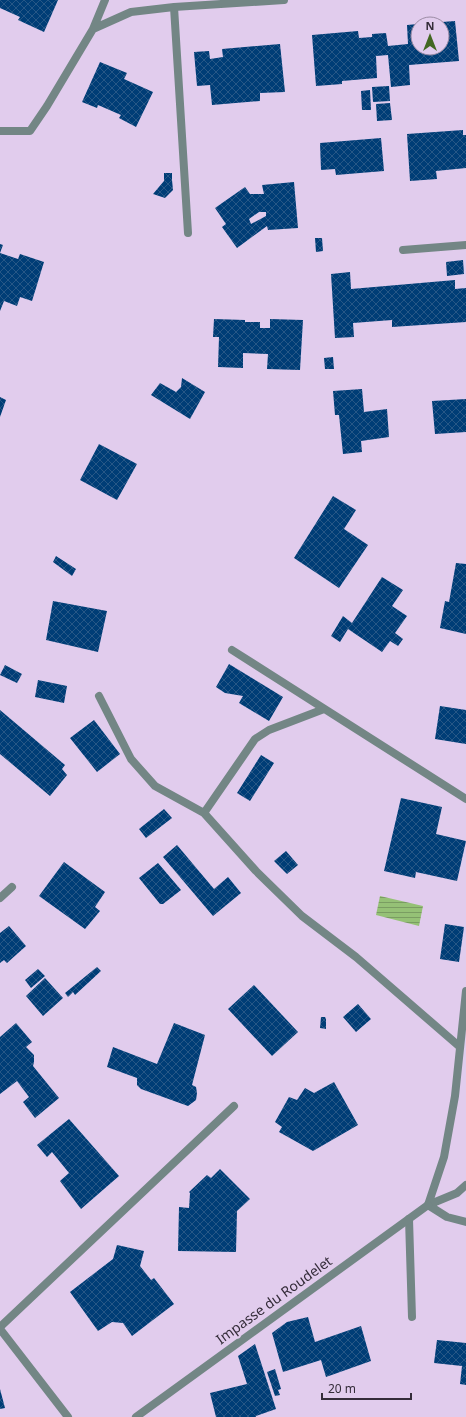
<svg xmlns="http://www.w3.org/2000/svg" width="466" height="1417" viewBox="0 0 466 1417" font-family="'Noto Sans',sans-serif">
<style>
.water{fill:url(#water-rules)}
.building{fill:url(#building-cross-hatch);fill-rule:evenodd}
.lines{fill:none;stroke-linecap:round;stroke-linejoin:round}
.lane{stroke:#738685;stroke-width:8}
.street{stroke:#738685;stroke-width:8}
.labels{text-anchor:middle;stroke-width:4;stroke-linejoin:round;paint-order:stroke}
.street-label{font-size:14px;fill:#342c39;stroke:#e1cced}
</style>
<defs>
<pattern id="water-rules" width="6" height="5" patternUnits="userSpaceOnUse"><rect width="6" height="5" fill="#95c176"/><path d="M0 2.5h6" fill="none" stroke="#7a9d62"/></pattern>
<pattern id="building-cross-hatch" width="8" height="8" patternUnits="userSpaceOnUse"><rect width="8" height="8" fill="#003d76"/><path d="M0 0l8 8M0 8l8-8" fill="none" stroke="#275786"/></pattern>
</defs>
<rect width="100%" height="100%" fill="#e1cced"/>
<path class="water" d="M380,896l43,10 -4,20 -43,-11z"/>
<path class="building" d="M0,0h58l-14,32 -26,-12 2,-3 -20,-9z
M455,21l4,40 -50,4 1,20 -19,2 -3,-32 -12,1 1,22 -35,3v3l-26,2 -4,-51 46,-4 1,7 13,-1v-3l14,-1 2,13 20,-2 -1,-19 11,-1v24h24v-24h-13v-1z
M280,44l5,48 -25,1v8l-48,4 -2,-20 -13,1 -3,-34 15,-1 1,8 13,-2 -1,-8z
M100,62l27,11 -3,6 29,13 -17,35 -17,-9 2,-3 -23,-10 -1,3 -15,-6z
M389,86l1,15 -17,1 -1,-15z
M370,90l1,20h-9l-1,-19z
M390,103l2,17 -15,1 -1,-17z
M463,130v5h3v33l-30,3 1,8 -27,2 -3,-47z
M381,138l3,33 -48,4 -1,-6 -14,1 -1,-27z
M164,173h8v7l1,10 -8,8 -12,-4 11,-13z
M294,182l4,46 -30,2 -1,-4 -30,22 -15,-21 4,-3 -11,-16 30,-21 5,7h14l-2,-9zM259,212h7v4l-15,8 -2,-5z
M315,238h7l1,13 -7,1z
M0,244l3,1 -3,8 18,6 2,-5 24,8 -12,39 -12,-4 -3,9 -13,-5 -4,10z
M463,260l1,14 -17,2 -1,-14z
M350,272l1,17 104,-9v9l11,-1v34l-74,5v-7l-39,3 1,14 -19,1 -4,-64z
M214,319l31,1v2h15v6h10v-9l33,1 -3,50 -33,-1 1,-15 -25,-1v15l-25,-1 1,-30h-6z
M333,357l1,12h-9l-1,-11z
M182,378l23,14 -15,27 -39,-24 9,-12 16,9 5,-5z
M362,389l2,23 23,-3 2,28 -28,4 1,11 -19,2 -4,-39h-4l-2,-24z
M0,397l6,3 -6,17z
M466,399v33l-31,2 -3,-33z
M99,444l38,20 -20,36 -37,-20z
M333,496l23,14 -12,19 24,16 -29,43 -45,-30z
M56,556l20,13 -4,7 -19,-14z
M456,563l10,1v70l-26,-6 5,-27 4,1z
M382,577l21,13 -11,16 15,10 -12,17 8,6 -5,7 -8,-5 -8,11 -34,-23 -8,13 -9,-6 12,-20 9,7z
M53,601l54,10 -9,41 -52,-12z
M229,664l54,33 -14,24 -30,-18 4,-7 -18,-3 -9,-6z
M5,665l17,9 -5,9 -17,-8z
M38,680l29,6 -3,17 -29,-6z
M440,706l26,4v34l-31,-5z
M0,710l65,55 -3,4 5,6 -17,21 -50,-42z
M94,720l26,34 -23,18 -27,-34z
M261,755l13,8 -24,38 -13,-8z
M401,798l41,9 -6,27 30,7 -9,40 -41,-9 -1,6 -31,-7z
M164,809l8,9 -26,20 -7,-9z
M177,845l37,44 14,-12 13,16 -28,23 -50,-59z
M286,851l12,14 -11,9 -13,-13z
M64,862l41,30 -10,15 5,4 -15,18 -46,-33z
M158,863l23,27 -18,14h-3l-21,-26z
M445,924l19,3 -5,35 -19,-3z
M9,926l17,20 -19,17 -3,-3 -4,3v-30z
M97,967l4,4 -26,24 -2,-3 -5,5 -3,-4z
M38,969l7,7 -14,12 -6,-8z
M45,978l18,20 -20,18 -17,-20z
M254,985l44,47 -26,24 -44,-47z
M358,1004l13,15 -15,13 -13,-15z
M321,1017h4l1,2v10l-6,-1z
M16,1023l16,19 -6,5 8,8v7l-1,4 26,32 -24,20 -12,-16 6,-5 -12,-16 -17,13v-57z
M174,1023l31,12 -13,50 4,2 1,6 -1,7 -8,6 -47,-17 -4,-4v-7l-30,-11 6,-20 44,17z
M334,1082l24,43 -45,26 -34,-19 3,-5 -7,-5 14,-25 8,3 8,-12 9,5z
M69,1119l50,57 -38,33 -21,-28 9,-8 -17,-21 -5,5 -10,-12z
M220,1169l30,30 -13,12 -1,41 -58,-1 1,-44 10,1 1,-15 -1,-1 18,-17 4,3z
M117,1245l27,6 -4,15 11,14 3,-2 20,26 -42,32 -9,-13 -11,-1 -14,9 -28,-39 43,-33z
M308,1317l7,25 46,-16 10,35 -45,16 -5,-17 -38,12 -11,-39 15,-11z
M437,1340l29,3v42l-6,-1 2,-18 -28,-3z
M255,1344l21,65 -20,7v1h-40l-6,-24 37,-9 -9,-28z
M275,1369l6,20 -3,1 2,5 -5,1 -8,-24z
M0,1389l5,19 -5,1z"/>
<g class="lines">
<path class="lane" d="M174,7l14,226
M93,29l12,-29
M0,131h30l17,-25 46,-77 38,-17 43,-5 110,-7
M403,250l63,-5
M232,650l234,149
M99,696l32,63 24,27 49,27
M324,709l-55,21 -14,9 -51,74 52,58 46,45 54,41 104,90
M0,898l12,-11
M428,1205l16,-48 11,-61 11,-105
M428,1205l29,-12 9,-8
M428,1205l19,12 19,5
M409,1219l3,98
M0,1327l234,-221"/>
<path class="street" d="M0,1329l68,88
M136,1417l292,-212"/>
</g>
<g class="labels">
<g class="street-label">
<text transform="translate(274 1300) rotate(-36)" y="5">Impasse du Roudelet</text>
</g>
</g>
<g transform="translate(430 36)"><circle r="19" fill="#e1cced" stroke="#9c8ca5"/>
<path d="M0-3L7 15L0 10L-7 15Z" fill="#416721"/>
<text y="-6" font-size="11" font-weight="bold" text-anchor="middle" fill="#342c39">N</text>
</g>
<path d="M322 1393v6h89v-6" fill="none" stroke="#342c39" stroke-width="2"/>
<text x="328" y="1393" font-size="12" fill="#342c39" stroke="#e1cced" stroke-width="3" paint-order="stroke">20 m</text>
</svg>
